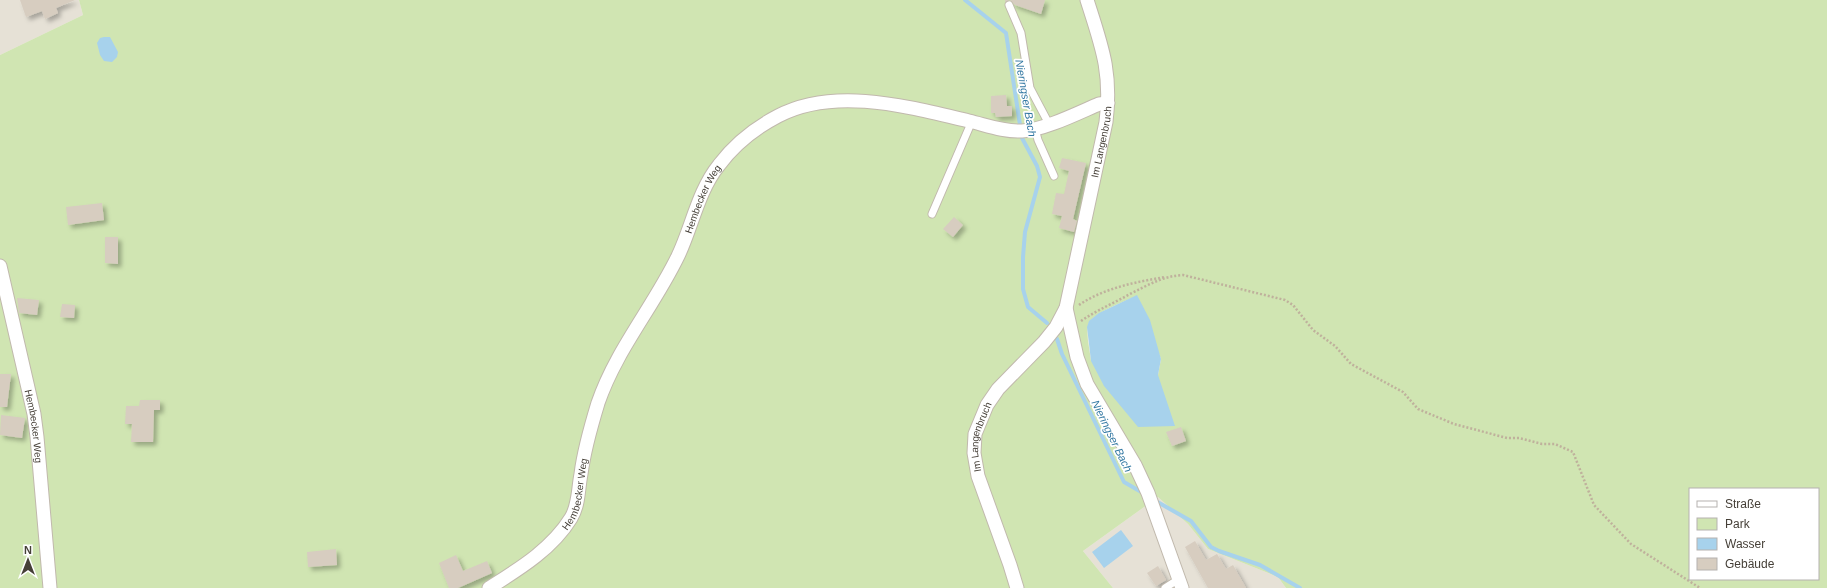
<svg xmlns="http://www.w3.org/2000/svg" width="1827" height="588" viewBox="0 0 1827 588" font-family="Helvetica,sans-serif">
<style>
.residential{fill:#e6e1d6}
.green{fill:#d0e5b2;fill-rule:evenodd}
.water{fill:#a7d2ec}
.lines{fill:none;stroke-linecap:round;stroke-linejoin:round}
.stream{stroke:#a7d2ec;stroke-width:4}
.building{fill:#d7cdc0;filter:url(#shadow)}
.lane-casing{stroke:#c1b9ad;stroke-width:9}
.street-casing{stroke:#c1b9ad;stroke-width:15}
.path{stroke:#bfb19c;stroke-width:2.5;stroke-dasharray:2 2;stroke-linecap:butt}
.lane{stroke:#fff;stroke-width:7}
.street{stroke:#fff;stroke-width:13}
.labels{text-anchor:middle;stroke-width:3.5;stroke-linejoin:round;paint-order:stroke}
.street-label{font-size:10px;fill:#453f37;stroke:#fff}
.water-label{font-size:11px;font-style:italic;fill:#3479a3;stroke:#fff}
</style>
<defs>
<filter id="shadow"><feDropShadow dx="3.5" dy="3.5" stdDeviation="2" flood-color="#0004"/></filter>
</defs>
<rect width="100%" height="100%" fill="#f3efe7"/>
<path class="residential" d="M0,0h79l4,15 -83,40z
M1158,497l30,27 20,25 70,28 8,11h-173l-30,-37z"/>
<path class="green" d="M79,0h1748v588h-541l-8,-11 -70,-28 -20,-25 -30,-27 -75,54 30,37h-1113v-533l83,-40zM1137,296l24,63 -3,16 -67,-14c-1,-11 -5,-24 -3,-35 1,-12 38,-25 49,-30zM1690,489h128v90h-128z"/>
<path class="water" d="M104,37h6l8,15 -1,5 -5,5 -8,-1 -4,-6 -3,-12 3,-5z
M1137,295l13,25 11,39 -3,16 17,51 -37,1 -34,-41 -13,-25 -4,-34 2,-6 10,-8z
M1121,530l12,16 -29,22 -12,-16z"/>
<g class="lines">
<path class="stream" d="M965,0l41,33 16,105 15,28 3,11 -15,55 -2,25v32l5,18 19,16
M1057,339l5,15 62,128 19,11
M1154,500l37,21 20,26 8,4 41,14 40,23"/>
</g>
<path class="building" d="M20,0h55l-19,8 2,5 -13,6 -3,-8 -16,6z
M1005,0h40l-4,14 -26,-9 -5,-5 -5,2z
M1006,95l1,11h5v10l-16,1 -1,-4h-4v-17z
M1062,158l24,5 -13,56 4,2 -3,11 -15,-4 3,-12 -10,-2 4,-21 8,1 5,-23 -10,-3z
M102,203l2,17 -36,5 -2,-18z
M954,217l9,8 -10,12 -10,-8z
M105,237h13v27l-13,-1z
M17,298l22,2 -2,15 -18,-2z
M62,304l13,1 -1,13 -14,-1z
M0,374h11l-4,33h-7z
M140,400h20v10h-6l-1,32h-22l1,-18h-7l1,-18h13z
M1,415l24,3 -3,20 -22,-3z
M1181,427l5,14 -14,5 -6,-14z
M1195,541l11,19 11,-6 9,15 7,-4 13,23h-38l-23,-41z
M336,549l1,16 -29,2 -1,-15z
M456,555l7,16 24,-10 5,12 -34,15h-9l-10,-25z
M1158,566l8,14 -10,6 -9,-13z"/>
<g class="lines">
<defs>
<path id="lane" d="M1009,5l12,28 9,55 19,36
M1035,129l3,11 16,36
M932,214l40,-93
M1165,588l14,-9"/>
<g id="street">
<path id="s1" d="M0,266l34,148 3,23 13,151"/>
<path d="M1066,308l11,49 10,27 48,81 13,28 34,95"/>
<path id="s2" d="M489,588c30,-19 63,-39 82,-70 8,-13 7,-29 10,-44 3,-24 10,-48 17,-71 18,-53 56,-97 80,-147 14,-29 20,-65 41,-91 15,-20 36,-37 59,-49 57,-30 131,-9 191,5 17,4 35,11 53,10 22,-1 56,-18 77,-27l9,-1"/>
<path id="s3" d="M1017,588l-7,-23 -32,-89 -4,-23 1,-19 12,-29 11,-16 46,-47 12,-15 10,-19 40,-186c6,-50 -4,-75 -19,-122"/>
</g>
</defs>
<use href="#lane" class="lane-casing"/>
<use href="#street" class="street-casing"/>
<path class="path" d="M1079,305c25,-17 57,-23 86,-28
M1081,321c16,-11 33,-18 49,-27 18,-9 33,-18 53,-19l102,25 8,5 20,25 22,16 16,18 52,28 15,17 36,15 53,14h12l23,6h13l18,8 21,53 37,39 69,44"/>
<use href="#lane" class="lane"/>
<use href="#street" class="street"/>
</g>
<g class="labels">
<g class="street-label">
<text dy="4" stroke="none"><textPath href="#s3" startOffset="488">Im Langenbruch</textPath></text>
<text dy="4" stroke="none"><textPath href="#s2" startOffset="457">Hembecker Weg</textPath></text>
<text dy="4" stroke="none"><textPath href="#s1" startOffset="164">Hembecker Weg</textPath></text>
<text dy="4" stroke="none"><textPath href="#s3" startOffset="159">Im Langenbruch</textPath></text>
<text dy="4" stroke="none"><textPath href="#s2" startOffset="133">Hembecker Weg</textPath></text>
</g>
<g class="water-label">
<text transform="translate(1026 98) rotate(80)" y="4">Nieringser Bach</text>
<text transform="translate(1112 436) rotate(64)" y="4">Nieringser Bach</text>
</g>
</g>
<rect x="1689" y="488" width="130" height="92" fill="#ffffff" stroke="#b5b2af"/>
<rect x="1697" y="501" width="20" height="6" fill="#ffffff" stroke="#b5b2af"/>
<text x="1725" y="508" font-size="12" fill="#453f37">Straße</text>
<rect x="1697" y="518" width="20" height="12" fill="#d0e5b2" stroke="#b5b2af"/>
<text x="1725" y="528" font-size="12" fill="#453f37">Park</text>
<rect x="1697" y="538" width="20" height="12" fill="#a7d2ec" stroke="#b5b2af"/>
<text x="1725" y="548" font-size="12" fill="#453f37">Wasser</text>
<rect x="1697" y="558" width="20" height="12" fill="#d7cdc0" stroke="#b5b2af"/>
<text x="1725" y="568" font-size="12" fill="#453f37">Gebäude</text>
<g transform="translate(28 560)" stroke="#ffffff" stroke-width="3" paint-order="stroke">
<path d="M0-3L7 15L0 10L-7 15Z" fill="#453f37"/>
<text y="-6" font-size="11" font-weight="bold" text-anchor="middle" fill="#453f37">N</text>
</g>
</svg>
